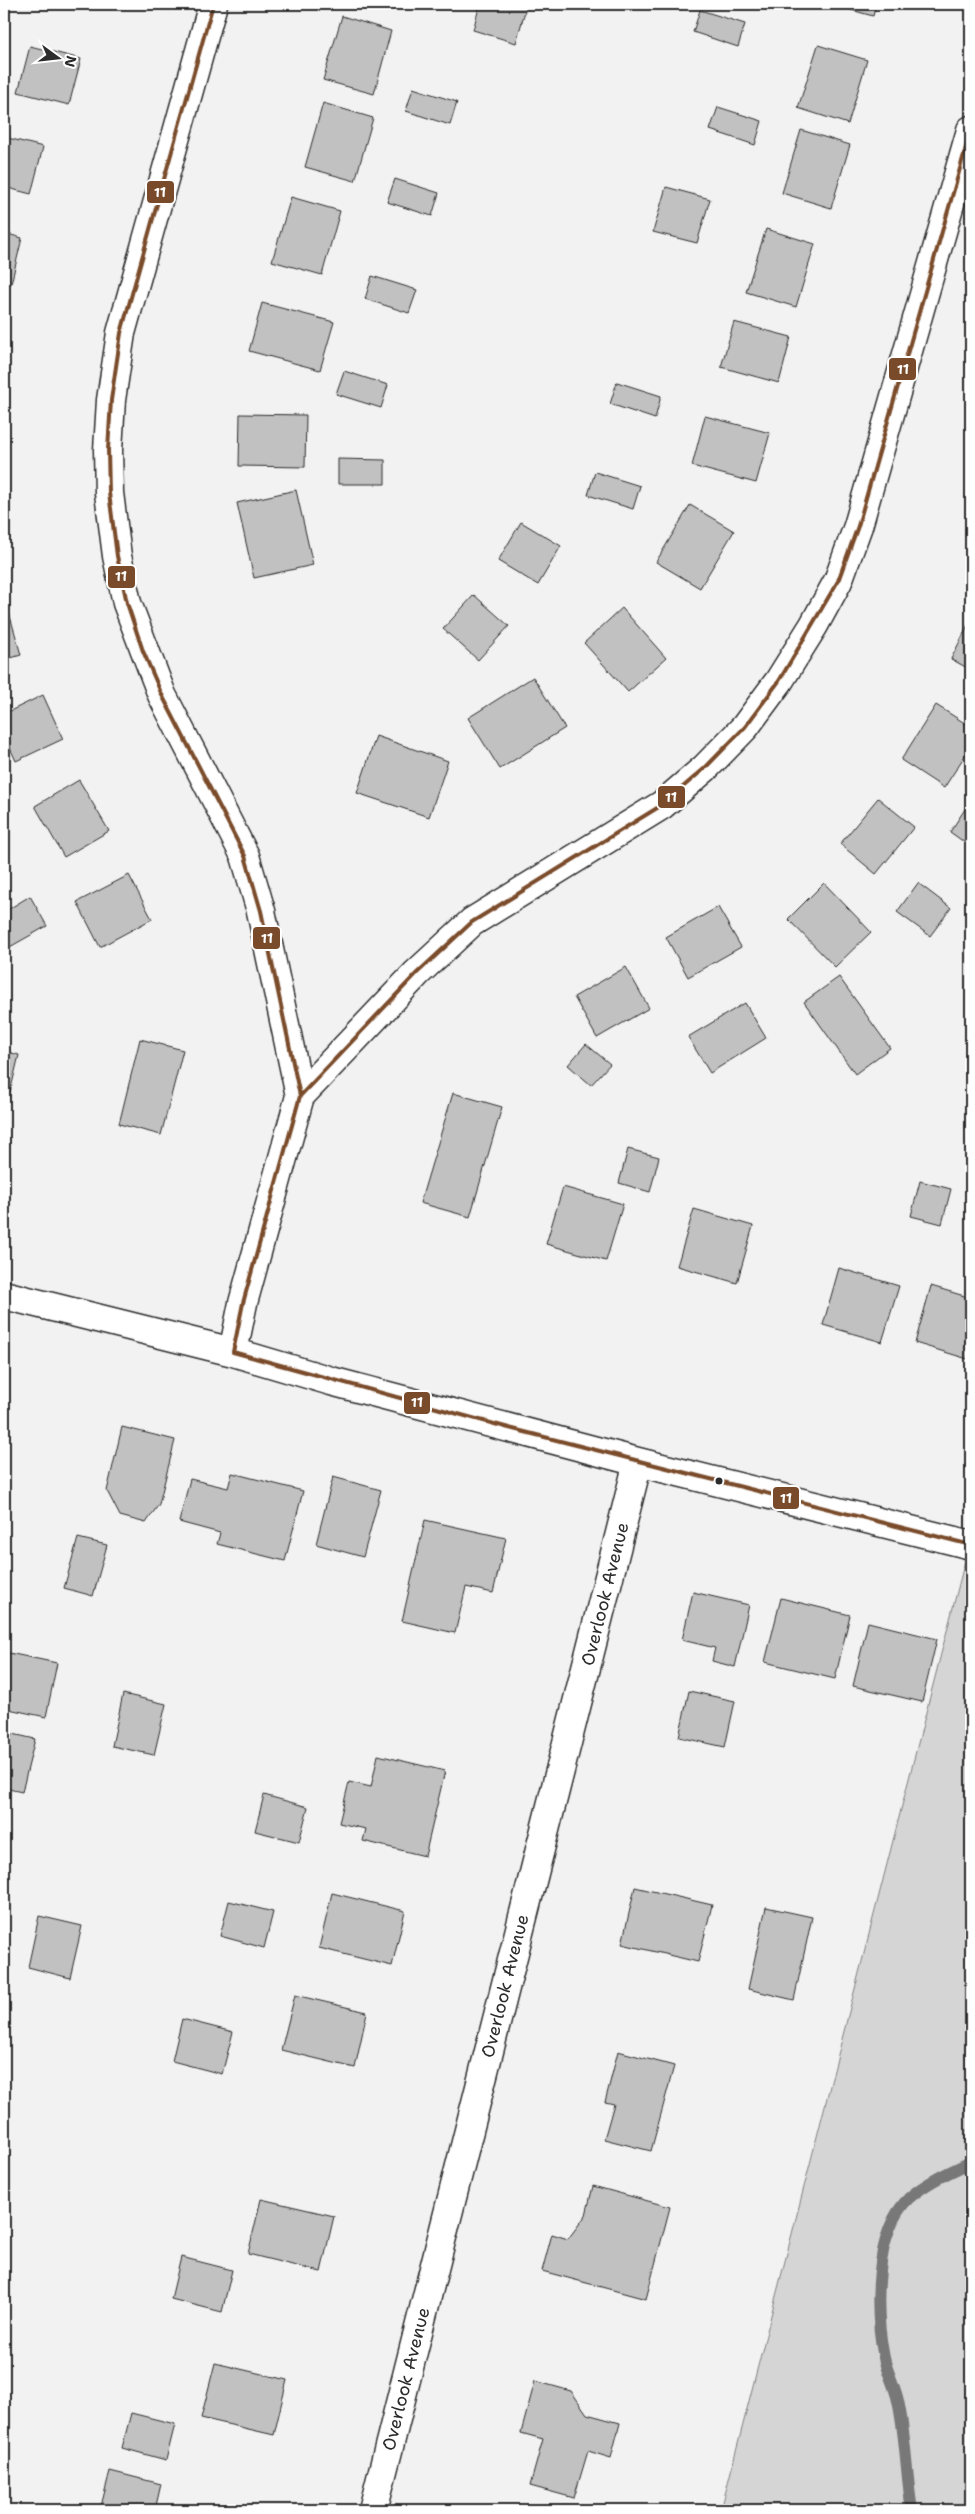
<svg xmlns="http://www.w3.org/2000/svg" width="975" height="2514" viewBox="0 0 975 2514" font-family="'Shantell Sans',sans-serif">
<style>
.green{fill:#d5d5d5;stroke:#808080}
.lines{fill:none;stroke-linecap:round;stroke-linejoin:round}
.stream{stroke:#787878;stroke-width:12}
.building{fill:#c1c1c1;stroke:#2b2b2b}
.minor-casing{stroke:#2b2b2b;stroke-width:31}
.minor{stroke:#fff;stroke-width:28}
.bus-1-casing{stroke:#fff;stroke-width:8}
.bus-1{stroke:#7a4b2a;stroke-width:4}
.bus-dot{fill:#2b2b2b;stroke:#fff;stroke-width:2}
.labels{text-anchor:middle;stroke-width:4;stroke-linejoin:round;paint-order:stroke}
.street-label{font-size:18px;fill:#2b2b2b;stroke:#fff}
.line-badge{stroke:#fff;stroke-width:2}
.badge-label{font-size:14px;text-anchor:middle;font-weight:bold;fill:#fff}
</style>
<rect width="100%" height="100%" fill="#f2f2f2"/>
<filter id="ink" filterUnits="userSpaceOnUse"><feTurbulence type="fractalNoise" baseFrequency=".02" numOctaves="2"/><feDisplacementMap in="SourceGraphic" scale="10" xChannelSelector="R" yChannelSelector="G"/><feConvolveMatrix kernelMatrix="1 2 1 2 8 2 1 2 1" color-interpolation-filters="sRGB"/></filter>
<g filter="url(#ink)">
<path class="green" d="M969,1545h2v965h-250z"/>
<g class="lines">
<path class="stream" d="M912,2510c-6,-36 -6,-73 -14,-109 -3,-15 -11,-29 -14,-43 -9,-45 -11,-126 25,-160 18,-16 41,-26 62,-36"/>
</g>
<path class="building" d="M480,4h47l-11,39 -43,-13z
M829,4h47l-3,12z
M700,10l45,14 -7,23 -45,-15z
M342,16l49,15 -17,63 -51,-14z
M818,45l49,15 -19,64 -50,-16z
M30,46l51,13 -12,46 -51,-13z
M413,88l44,14 -7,23 -44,-14z
M323,103l50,15 -18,63 -50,-14z
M718,107l44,14 -7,24 -45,-15z
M801,130l49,15 -19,63 -49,-15z
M4,137l39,10 -12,47 -27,-7z
M395,179l44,14 -7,23 -45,-14z
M666,187l44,12 -13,44 -44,-11z
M291,197l49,14 -18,64 -50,-14z
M766,229l49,15 -19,63 -50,-15z
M4,233l18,5 -11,46 -7,-2z
M372,276l45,14 -8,23 -44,-14z
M262,303l72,19 -14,48 -71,-19z
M734,322l57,15 -12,46 -58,-16z
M344,371l44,14 -7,23 -45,-14z
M617,382l44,14 -6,23 -45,-15z
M240,414l66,1 -1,52 -66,-1z
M705,416l65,17 -14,50 -64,-17z
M338,459l47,1v24h-47z
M595,472l45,14 -7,23 -45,-14z
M296,490l17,75 -59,13 -17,-75z
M690,505l44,26 -34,57 -44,-26z
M521,522l40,24 -23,39 -40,-24z
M474,595l35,31 -31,34 -35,-31z
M622,608l44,50 -38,34 -44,-49z
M8,609l13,46 -17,5v-50z
M971,619v51l-20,-11z
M533,677l32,51 -65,41 -32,-51z
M43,695l20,44 -47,22 -12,-26v-21z
M936,705l35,22v19l-27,42 -43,-28z
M376,736l72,25 -19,56 -72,-24z
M79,780l30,51 -45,26 -29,-51z
M878,798l36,29 -38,47 -36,-30z
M971,800v47l-21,-15z
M129,875l23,44 -52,28 -23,-45z
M824,883l47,49 -36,35 -47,-48z
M918,883l33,25 -21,28 -33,-24z
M30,896l17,30 -39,22 -4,-8v-28z
M718,907l23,40 -53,30 -22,-40z
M626,967l23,41 -52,30 -23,-41z
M839,977l51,71 -35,26 -51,-72z
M745,1003l21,35 -56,35 -22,-36z
M140,1039l43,11 -22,85 -42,-11z
M586,1044l24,20 -19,21 -23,-20z
M4,1051l15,4 -11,46h-4z
M453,1093l49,14 -32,110 -50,-14z
M628,1149l31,8 -9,35 -31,-9z
M920,1181l31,8 -9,35 -31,-8z
M563,1187l60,17 -17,57 -60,-17z
M694,1209l59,17 -16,57 -60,-17z
M839,1268l60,18 -17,56 -59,-17z
M931,1286l40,12v62l-56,-17z
M122,1427l53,13 -16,64 -13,19 -26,-7 -13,-25z
M232,1473l71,18 -18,70 -68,-17 3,-11 -41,-11 11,-43 38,9z
M333,1477l48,13 -18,67 -47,-13z
M425,1520l81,18 -13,55 -27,-6 -11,46 -53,-12z
M78,1538l29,7 -14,51 -29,-8z
M693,1592l56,13 -14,62 -23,-6 3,-13 -33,-8z
M781,1598l69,17 -15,64 -70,-17z
M868,1622l69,17 -15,63 -69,-16z
M4,1652l53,11 -11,54 -42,-9z
M689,1691l46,10 -10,46 -46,-10z
M123,1694l43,10 -12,51 -42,-9z
M4,1732l31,7 -13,53 -18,-4z
M378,1755l67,16 -20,85 -62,-15 3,-12 -27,-6 10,-41 22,5z
M264,1795l44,12 -9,35 -44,-11z
M635,1887l77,18 -14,57 -76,-18z
M332,1893l73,18 -13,55 -73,-18z
M229,1901l44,11 -9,36 -44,-12z
M766,1907l46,10 -18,83 -46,-11z
M39,1916l43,10 -12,52 -42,-11z
M295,1995l72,17 -12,56 -74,-18z
M182,2019l51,13 -11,42 -50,-13z
M618,2051l56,15 -23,85 -47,-12 10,-35 -9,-2z
M593,2186l77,21 -24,92 -104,-28 10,-37 16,5 18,-24z
M261,2199l73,17 -13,56 -73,-18z
M181,2257l51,13 -10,42 -51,-13z
M215,2363l72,17 -13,55 -73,-17z
M535,2381l36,10 16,23 33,9 -9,35 -23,-7 -14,47 -44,-12 13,-47 -22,-6z
M131,2413l44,11 -9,36 -44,-12z
M110,2471l51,13 -6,26h-55z"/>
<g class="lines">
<defs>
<path id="minor" d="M213,4l-92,329 -10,67 -3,50 1,43 8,63 10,47 35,92 83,161 16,55 39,185 -57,207 -10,49
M300,1096l117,-123 55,-51 190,-117 43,-37 40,-41 34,-46 35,-56 24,-44 20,-55 113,-396
M4,1295l229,57 98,29 307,81 333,83
M373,2510l265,-1048"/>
</defs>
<use href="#minor" class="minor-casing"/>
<use href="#minor" class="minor"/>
<defs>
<path id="bus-1" d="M213,4l-92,329 -10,67 -3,50 1,43 8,63 10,47 16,48 19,44 83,161 16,55 39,185 -9,33
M233,1352l10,-49 57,-207 117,-123 55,-51 190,-117 43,-37 40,-41 34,-46 59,-100 20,-55 113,-396
M233,1352l276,76 462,117"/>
</defs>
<use href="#bus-1" class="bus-1-casing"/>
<use href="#bus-1" class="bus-1"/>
</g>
</g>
<circle class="bus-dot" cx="719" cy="1481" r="4.5"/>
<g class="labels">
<g class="street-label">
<text transform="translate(605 1594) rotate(-76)" y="6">Overlook Avenue</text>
<text transform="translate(505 1986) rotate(-76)" y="6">Overlook Avenue</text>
<text transform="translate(406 2379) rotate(-76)" y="6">Overlook Avenue</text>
</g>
</g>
<g class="line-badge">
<rect x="146" y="180" width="29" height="24" rx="5" fill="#7a4b2a"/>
<rect x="888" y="357" width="29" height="24" rx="5" fill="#7a4b2a"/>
<rect x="107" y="565" width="29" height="24" rx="5" fill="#7a4b2a"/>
<rect x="657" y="785" width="29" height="24" rx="5" fill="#7a4b2a"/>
<rect x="252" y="926" width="29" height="24" rx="5" fill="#7a4b2a"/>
<rect x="403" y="1391" width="28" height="24" rx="5" fill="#7a4b2a"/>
<rect x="772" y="1486" width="28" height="24" rx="5" fill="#7a4b2a"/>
</g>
<g class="badge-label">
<text x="160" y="197">11</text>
<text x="903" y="374">11</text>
<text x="121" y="581">11</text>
<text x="671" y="802">11</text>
<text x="267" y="943">11</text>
<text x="417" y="1407">11</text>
<text x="786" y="1503">11</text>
</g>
<rect width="975" height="2514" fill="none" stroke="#fff" stroke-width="20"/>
<rect x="10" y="10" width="955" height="2494" fill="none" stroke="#2b2b2b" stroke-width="2" filter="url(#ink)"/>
<g transform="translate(58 58) rotate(105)" stroke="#ffffff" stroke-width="4" paint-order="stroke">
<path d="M0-4L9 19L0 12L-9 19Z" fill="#2b2b2b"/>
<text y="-8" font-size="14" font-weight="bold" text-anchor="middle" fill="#2b2b2b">N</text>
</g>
</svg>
